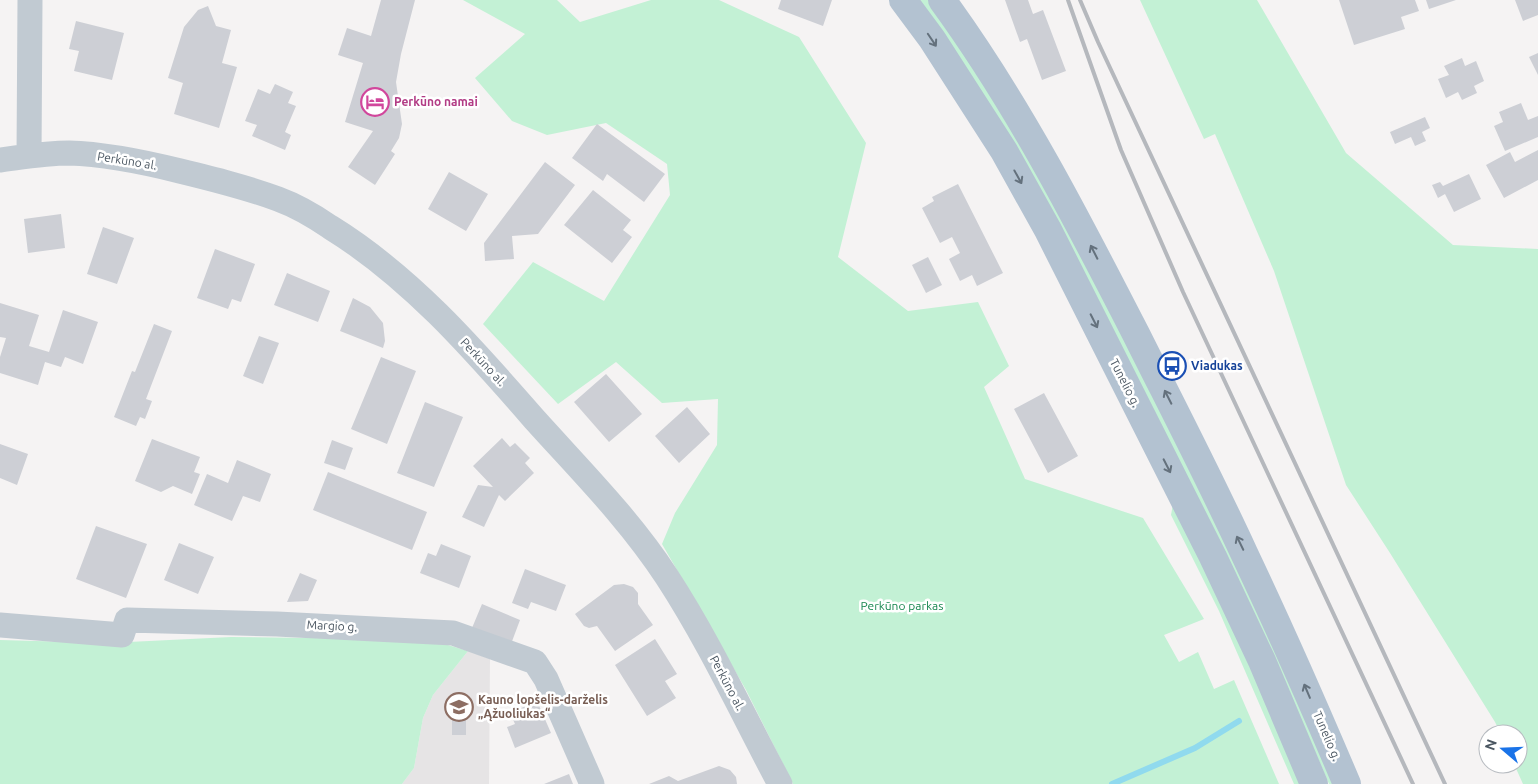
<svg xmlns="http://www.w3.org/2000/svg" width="1538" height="784" viewBox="0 0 1538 784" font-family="Ubuntu,sans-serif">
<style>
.education{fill:#e6e4e5}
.green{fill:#c3f1d5}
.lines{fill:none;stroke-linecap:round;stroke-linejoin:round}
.stream{stroke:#90daee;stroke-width:6}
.building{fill:#cdcfd5}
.street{stroke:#c1cad2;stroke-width:25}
.primary{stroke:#b3c2d1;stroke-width:28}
.rail{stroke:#b5b8bd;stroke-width:4}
.oneway{stroke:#64717d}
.labels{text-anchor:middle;stroke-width:5;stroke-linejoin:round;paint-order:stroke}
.hotel-label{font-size:12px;font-weight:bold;fill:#b23c85;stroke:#fff;text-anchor:start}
.street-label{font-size:12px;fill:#4a5661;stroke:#fff}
.transit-label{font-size:12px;font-weight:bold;fill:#164399;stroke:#fff;text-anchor:start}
.park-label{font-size:12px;fill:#17864f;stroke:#fff}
.education-label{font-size:12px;font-weight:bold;fill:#785e54;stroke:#fff;text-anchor:start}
</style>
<rect width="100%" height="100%" fill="#f5f3f3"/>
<path class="education" d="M468,651l22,8 -1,125h-87l12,-16 9,-50 10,-23z"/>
<path class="green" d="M463,0h94l23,22 71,-22h68l80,37 67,106 -28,114 70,54 70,-9 31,64 -25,21 41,92 118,39 61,101 -40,16 15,27 19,-10 16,37 20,-9 45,104h-486l-47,-94 -84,-146 13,-31 42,-68 1,-46 -56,4 -46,-41 -58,42 -75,-80 50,-62 71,39 66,-106 -3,-31 -61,-41 -59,12 -35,-14 -37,-43 50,-44z
M920,0h8l69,102 54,91 209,418 75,173h-6l-35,-81z
M1140,0h117l89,153 107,92 85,4v535h-15l-9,-20h4v-30h-17l-6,-12 -105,-169 -44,-68 -72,-214 -59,-137 -11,5z
M1173,504l44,89 85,191h-8l-75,-173 -48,-96z
M231,637l165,2 52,6 20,6 -35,44 -10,23 -9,50 -12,16h-402v-144l108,3z"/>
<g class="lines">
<path class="stream" d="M1112,784l83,-36 44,-27"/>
</g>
<path class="building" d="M381,0h34l-14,54 -5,28 6,42 -3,14 -8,13 4,3 -20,31 -27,-18 25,-36 -28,-9 18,-59 -25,-8 9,-27 24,8z
M781,0h51l-9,26 -45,-17z
M1005,0h23l5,14 10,-4 23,61 -24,9 -15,-41 -7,3z
M1339,0h76l4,11 -18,6 4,12 -51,16z
M1426,0h30l-27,9z
M1515,0h23v15l-15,6z
M208,6l8,20 15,4 -9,33 15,4 -18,61 -45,-14 9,-31 -15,-5 16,-51 14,-17z
M76,21l48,12 -12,47 -38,-9 5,-20 -10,-2z
M1538,53v22l-9,-18z
M1462,58l3,8 11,-5 8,20 -10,5 3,7 -15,7 -4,-8 -12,6 -8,-19 11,-4 -5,-9z
M275,84l18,8 -5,11 8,3 -11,26 6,3 -6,15 -33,-14 5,-11 -12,-4 13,-32 12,5z
M1521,103l7,17 10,-4v21l-33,14 -11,-25 9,-4 -4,-10z
M1425,117l5,11 -8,4 4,9 -11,5 -4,-9 -16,7 -5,-12z
M597,124l68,50 -21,28 -37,-28 -4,7 -31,-23z
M1538,150v30l-34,18 -18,-33 24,-13 5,10z
M545,162l30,23 -37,49 -26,2 2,23 -29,2 -1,-18z
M449,172l39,22 -22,37 -38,-22z
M1469,174l12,25 -27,13 -9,-18 -7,4 -6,-13 8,-3 3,4z
M958,184l45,89 -26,13 -5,-11 -12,6 -11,-22 11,-6 -8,-16 -12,6 -18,-35 12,-7 -2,-4z
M593,190l38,30 -8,10 9,7 -20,26 -48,-38z
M61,214l4,34 -37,5 -4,-34z
M103,227l31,11 -17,46 -30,-10z
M215,249l40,15 -14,38 -9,-3 -4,10 -31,-11z
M928,257l14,28 -16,8 -14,-28z
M287,273l43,18 -12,31 -44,-17z
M353,298l17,9 13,16 2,18 -2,7 -43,-17z
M0,303l39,12 -10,31 20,6 14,-42 35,12 -15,42 -18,-7 -4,10 -16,-5 -7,23 -38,-12v-16l6,-19 -6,-1z
M154,324l18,7 -26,68 6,2 -7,18 -5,-2 -4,9 -22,-9 18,-46 3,1z
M259,336l20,7 -16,41 -20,-8z
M381,357l35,14 -29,73 -36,-15z
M606,374l36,40 -33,28 -35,-40z
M1044,393l34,63 -30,17 -34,-64z
M425,402l38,15 -29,70 -37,-14z
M687,407l23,27 -31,29 -24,-27z
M502,438l8,9 5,-4 15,15 -5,5 9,10 -29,28 -6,-6 -15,32 -22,-10 16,-32 15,2 -20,-21z
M152,439l48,18 -6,15 6,2 -8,20 -19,-8 -12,6 -26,-11z
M332,440l21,8 -8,22 -21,-7z
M0,444l28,10 -11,31 -17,-7z
M237,460l34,14 -11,28 -17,-6 -11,25 -38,-16 13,-31 21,9z
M328,472l99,40 -15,38 -99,-40z
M96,526l51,18 -21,54 -50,-19z
M179,543l35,14 -16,37 -34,-14z
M441,544l30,12 -12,32 -39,-15 8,-20 8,3z
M525,569l41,16 -10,26 -25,-9 -3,7 -16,-6z
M300,573l17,7 -9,21 -21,1z
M624,584l9,3 5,6v11l15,21 -38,26 -18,-25 -8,2 -5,-2 -9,-12 39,-29z
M482,604l38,16 -9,24 -39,-16z
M655,639l22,35 -12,7 11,17 -29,18 -32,-51z
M537,701l14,32 -36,15 -8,-21 8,-3 -5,-11z
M452,714h14v21h-14z
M719,766l11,4 6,7 1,7h-88l20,-8 9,5z
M569,774l4,10h-29z"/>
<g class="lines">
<path class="street" d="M29,156l1,-156
M0,160c23,-3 46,-7 69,-7 38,1 75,9 111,18 33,8 66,16 98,28 19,7 36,17 52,28 81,50 144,123 206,194 45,50 94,99 131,156 43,66 76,138 113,207
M0,625l122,10 5,-15 150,4 176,9 82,29 11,17 46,105"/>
<path class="primary" d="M903,0l29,39 72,112 44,79 165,327 49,104 52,123
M942,0c76,104 135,219 194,334 36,72 74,145 108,219 36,76 70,153 103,231"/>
<path class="rail" d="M1068,0l53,150 62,142 230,492
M1080,0l18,42 347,742"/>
</g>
<defs><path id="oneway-shaft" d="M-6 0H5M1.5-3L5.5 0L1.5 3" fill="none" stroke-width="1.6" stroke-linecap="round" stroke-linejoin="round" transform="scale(1.25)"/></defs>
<g class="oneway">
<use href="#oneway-shaft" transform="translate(932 40) rotate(56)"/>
<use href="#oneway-shaft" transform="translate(1018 177) rotate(61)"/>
<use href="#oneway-shaft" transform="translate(1094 252) rotate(-117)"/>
<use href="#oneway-shaft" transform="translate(1094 321) rotate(63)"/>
<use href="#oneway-shaft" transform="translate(1168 397) rotate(-117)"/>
<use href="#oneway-shaft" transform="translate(1167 466) rotate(63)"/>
<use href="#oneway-shaft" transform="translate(1240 543) rotate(-116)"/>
<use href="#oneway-shaft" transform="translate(1307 691) rotate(-113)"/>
</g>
<defs>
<symbol id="hotel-ring" viewBox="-11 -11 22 22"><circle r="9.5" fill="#fff" stroke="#d1479c" stroke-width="1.5"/><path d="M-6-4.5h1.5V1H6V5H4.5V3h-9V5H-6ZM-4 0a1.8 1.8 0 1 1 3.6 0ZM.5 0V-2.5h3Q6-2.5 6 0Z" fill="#d1479c"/></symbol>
<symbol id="bus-ring" viewBox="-11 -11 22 22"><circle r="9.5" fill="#fff" stroke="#1a4fb4" stroke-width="1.5"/><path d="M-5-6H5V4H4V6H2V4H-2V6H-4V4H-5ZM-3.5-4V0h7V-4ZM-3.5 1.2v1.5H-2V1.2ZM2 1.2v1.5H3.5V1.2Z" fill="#1a4fb4"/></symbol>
<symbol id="school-ring" viewBox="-11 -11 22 22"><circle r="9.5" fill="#fff" stroke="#8d6e63" stroke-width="1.5"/><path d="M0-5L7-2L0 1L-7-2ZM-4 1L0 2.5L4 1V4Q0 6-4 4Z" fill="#8d6e63"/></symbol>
</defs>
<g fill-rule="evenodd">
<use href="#hotel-ring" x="359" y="86" width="32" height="32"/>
<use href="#bus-ring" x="1156" y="350" width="32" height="32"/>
<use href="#school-ring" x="443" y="691" width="32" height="32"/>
</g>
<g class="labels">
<g class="hotel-label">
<text x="394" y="106">Perkūno namai</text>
</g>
<g class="street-label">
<text transform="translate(127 161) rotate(9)" y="4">Perkūno al.</text>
<text transform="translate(483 362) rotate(47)" y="4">Perkūno al.</text>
<text transform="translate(1125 383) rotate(63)" y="4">Tunelio g.</text>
<text transform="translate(332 626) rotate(3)" y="4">Margio g.</text>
<text transform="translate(727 683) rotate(62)" y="4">Perkūno al.</text>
<text transform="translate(1327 736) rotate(67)" y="4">Tunelio g.</text>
</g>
<g class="transit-label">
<text x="1191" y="370">Viadukas</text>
</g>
<g class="park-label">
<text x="902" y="610">Perkūno parkas</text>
</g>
<g class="education-label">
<text x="478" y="704">Kauno lopšelis-darželis<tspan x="478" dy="14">„Ąžuoliukas“</tspan></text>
</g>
</g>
<g transform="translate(1503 749) rotate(289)"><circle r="24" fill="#ffffff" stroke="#b7bbc0"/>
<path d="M0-4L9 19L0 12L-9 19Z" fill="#1a73e8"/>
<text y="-8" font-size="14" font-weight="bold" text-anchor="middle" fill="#4a5661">N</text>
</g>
</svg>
